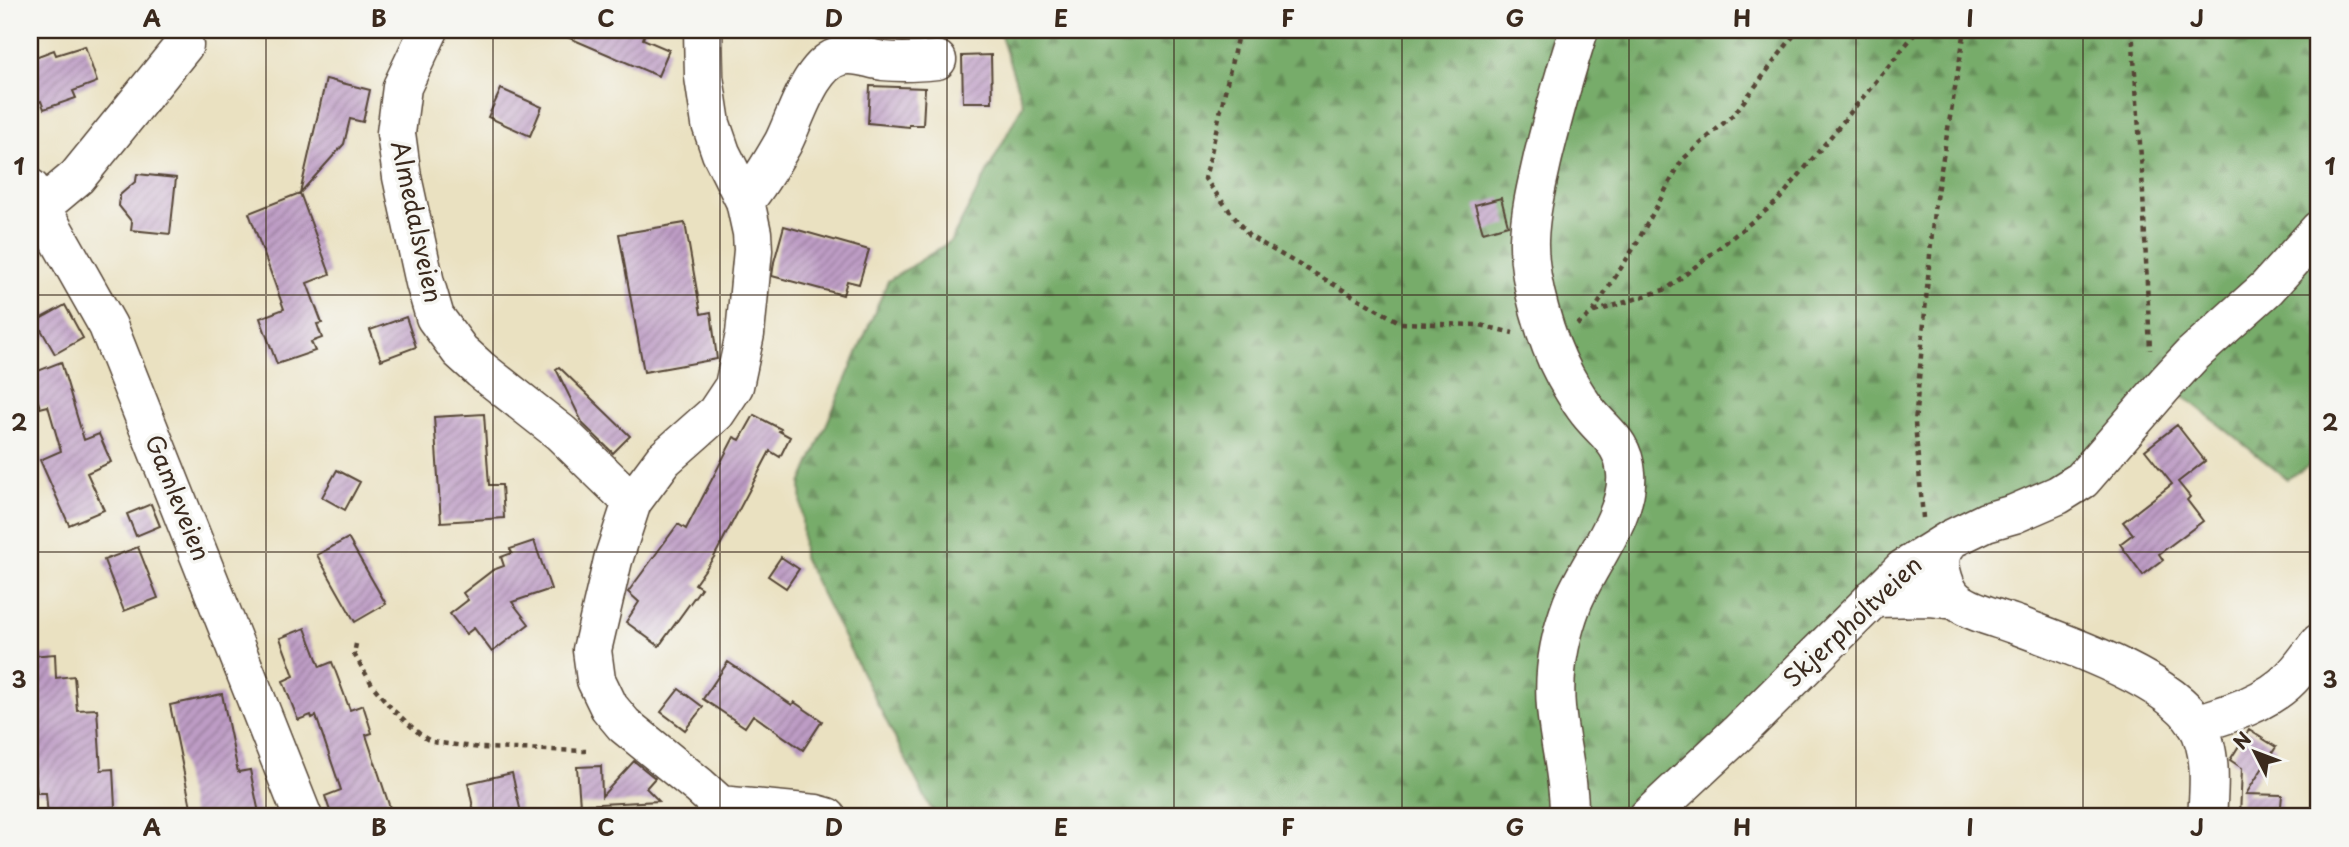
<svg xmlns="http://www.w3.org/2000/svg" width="2349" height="847" viewBox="0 0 2349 847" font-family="'Playpen Sans',sans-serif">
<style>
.forest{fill:url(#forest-firs);stroke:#596b44;stroke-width:2}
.building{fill:url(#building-hatch)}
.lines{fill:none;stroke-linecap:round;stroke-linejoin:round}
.minor-casing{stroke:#554536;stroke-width:41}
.path{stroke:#554536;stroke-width:4.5;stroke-dasharray:5 5;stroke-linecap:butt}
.minor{stroke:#fff;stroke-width:38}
.grid{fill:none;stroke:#3b2a1e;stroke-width:2;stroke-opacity:0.55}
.labels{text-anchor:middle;stroke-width:7;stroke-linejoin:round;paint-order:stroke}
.street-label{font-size:24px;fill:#3b2a1e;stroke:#f6f6f2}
.neatline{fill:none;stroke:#3b2a1e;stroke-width:2.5}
.grid-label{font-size:23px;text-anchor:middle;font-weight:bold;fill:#3b2a1e}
</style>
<defs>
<pattern id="forest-firs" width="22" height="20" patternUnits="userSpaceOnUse" patternTransform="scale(1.75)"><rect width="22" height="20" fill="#77ac6a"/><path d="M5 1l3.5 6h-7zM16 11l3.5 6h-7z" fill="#638c57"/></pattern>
<pattern id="building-hatch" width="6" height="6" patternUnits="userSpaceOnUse" patternTransform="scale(1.75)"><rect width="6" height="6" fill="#bd9cc5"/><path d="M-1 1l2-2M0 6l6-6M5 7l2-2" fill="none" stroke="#9b7f9f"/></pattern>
</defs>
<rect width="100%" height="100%" fill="#f6f6f2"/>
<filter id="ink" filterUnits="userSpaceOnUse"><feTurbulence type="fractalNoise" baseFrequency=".0143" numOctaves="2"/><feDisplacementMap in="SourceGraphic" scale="14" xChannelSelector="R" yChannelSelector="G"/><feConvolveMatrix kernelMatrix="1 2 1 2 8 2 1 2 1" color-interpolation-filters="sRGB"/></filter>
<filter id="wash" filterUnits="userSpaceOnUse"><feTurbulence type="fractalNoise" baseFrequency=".00686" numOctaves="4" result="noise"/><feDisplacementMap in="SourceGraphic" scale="28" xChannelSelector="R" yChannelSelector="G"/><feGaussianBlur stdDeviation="1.57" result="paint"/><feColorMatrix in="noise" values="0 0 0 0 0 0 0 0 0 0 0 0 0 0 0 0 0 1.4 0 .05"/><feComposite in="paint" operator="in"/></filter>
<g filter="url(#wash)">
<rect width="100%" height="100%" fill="#eae1c1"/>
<path class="forest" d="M999,30h1320v430l-32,19 -121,-97 -69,86 -116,57 -339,292h-707l-132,-260 -2,-73 87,-203 63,-40 72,-137z"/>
<g id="blocks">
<path class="building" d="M551,30h95l-3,9 26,11 -11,26z
M85,46l12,36 -24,9 3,7 -32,11 -3,-8 -11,4v-46l24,-9 2,5z
M991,55l1,47h-29l-1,-46z
M326,79l44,11 -7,32 -13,-3 -6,25 -44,49 30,81 -23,9 15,40 -5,1 5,14 -11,4 4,9 -38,13 -17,-46 24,-9 -35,-96 51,-20z
M870,86l55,2 -2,37h-14v2l-41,-4z
M501,89l41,18 -12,29 -42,-19z
M137,174l39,4 -6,56 -39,-4 1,-8 -13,-16 1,-11 16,-14z
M1501,198l7,27 -25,7 -8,-27z
M685,223l16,91 10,-2 6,47 -73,13 -25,-138z
M784,226l85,24 -10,34 -12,-3 -4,14 -71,-19 2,-14z
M65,305l18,33 -28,16 -19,-33z
M406,317l10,30 -35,13 -11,-30z
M61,362l23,78 15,-6 12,28 -24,11 17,37 -35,15 -29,-65 21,-9 -13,-45 -8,2 -10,-34z
M559,367l71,69 -17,17 -30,-29 -27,-55z
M484,414l5,71h13l2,33 -63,4 -7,-105z
M754,415l27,14 -2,2 11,6 -10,20 -10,-6 -56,106 -19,27 6,4 -42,58 -33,-24 13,-20 -11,-10 50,-68 8,5 48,-92 6,3z
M2177,425l28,36 -27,21 12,15 -3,3 16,21 -44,33 4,6 -20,15 -23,-31 13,-10 -10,-12 49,-38 -27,-34z
M337,470l23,12 -15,28 -23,-13z
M151,504l9,22 -24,10 -9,-22z
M348,538l38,66 -31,18 -38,-67z
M534,541l17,48 -39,13 17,22 -37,28 -18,-24 -8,6 -16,-20 18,-14 -5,-7 30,-23 11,-4 -3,-9 11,-4 -2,-4z
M138,547l20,51 -34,13 -20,-51z
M781,557l18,12 -13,19 -18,-12z
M305,628l15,39 12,-5 18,48 13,-5 9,28 -6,2 27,82h-61l-7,-21 16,-6 -25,-74 -4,2 -1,-3 -13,5 -15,-39 11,-5 -14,-38z
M55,654l1,24 18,-2 3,34 20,-1 4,61 12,-1 2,38 -30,2 1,8h-38l-2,-24h-9l-7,-60v-77z
M728,662l64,43 2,-3 28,19 -19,29 -50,-35 -8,12 -42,-28z
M679,689l24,18 -18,23 -24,-18z
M222,694l16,78 12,-2 9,43 -20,4h-46l-23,-112z
M2249,730l27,17 -30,47 36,1 -2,22h-40l2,-49 -12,-8z
M634,761l21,17 -9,10 13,13 -79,4 -3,-38 24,-1 1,30z
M512,773l10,44h-47l-7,-34z"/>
</g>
</g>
<g filter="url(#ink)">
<use href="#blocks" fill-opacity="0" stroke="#554536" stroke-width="2"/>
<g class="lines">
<defs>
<path id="minor" d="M429,30l-27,57 -6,46 6,44 23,106 10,34 25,34 21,19 80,63 71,69
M703,30l1,47 7,47 10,29 24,48 7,32 1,17 -8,84 -11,52 -18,27 -52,46 -32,43 -19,58 -21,90 4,30 13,27 15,18 75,61 21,19 8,12
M30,188l78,138 195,491
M745,201c15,-18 26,-37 38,-58 13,-25 27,-80 58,-87 15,-4 28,3 42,5 18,2 36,1 54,-1
M40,208l37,-31 107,-132
M1951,539c-3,4 -7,9 -9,13 -5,14 3,40 15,49 16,12 40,17 59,24 48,18 153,54 180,98 17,27 13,65 11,94
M1873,598l56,-1 26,3
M2196,724c33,-10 71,-21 95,-46 11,-11 19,-24 28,-35
M720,805l96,9 11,3
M1569,817c1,-37 -10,-72 -13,-110 -3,-34 4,-71 16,-103 15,-39 58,-89 54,-131 -3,-32 -21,-39 -38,-61 -9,-11 -16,-24 -23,-36 -19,-35 -37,-95 -36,-136 1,-29 8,-56 14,-83 11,-44 22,-85 36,-127
M1648,817l90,-84 165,-164 48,-30 35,-17 28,-8 44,-19 24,-15 85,-98 25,-27 75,-67 52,-58"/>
</defs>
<use href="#minor" class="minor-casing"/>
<path class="path" d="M1239,30l-34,149 44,57 152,87 79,2 33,8
M2132,30l10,142 8,178
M1594,312l73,-23 111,-88 140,-171
M1577,325l16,-13 42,-66 47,-86 53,-47 63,-83
M1923,518l-8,-95 19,-213 31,-180
M356,644l-2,10 19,32 19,23 30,27 10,6 49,6 105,3"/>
<use href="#minor" class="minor"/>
</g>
</g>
<path class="grid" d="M266,30v787M493,30v787M720,30v787M947,30v787M1174,30v787M1402,30v787M1629,30v787M1856,30v787M2083,30v787M30,295h2289M30,552h2289"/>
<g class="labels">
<g class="street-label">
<text transform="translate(416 222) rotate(78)" y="8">Almedalsveien</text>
<text transform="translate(177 498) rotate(68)" y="8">Gamleveien</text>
<text transform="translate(1853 622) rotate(-43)" y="8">Skjerpholtveien</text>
</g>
</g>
<rect width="2349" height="847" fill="none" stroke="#f6f6f2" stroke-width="77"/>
<g transform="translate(2255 752) rotate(312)" stroke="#f6f6f2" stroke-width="5" paint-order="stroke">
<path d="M0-5L12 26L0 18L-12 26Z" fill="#3b2a1e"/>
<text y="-10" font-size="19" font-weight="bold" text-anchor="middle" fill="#3b2a1e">N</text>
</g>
<rect x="38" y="38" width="2272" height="770" class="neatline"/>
<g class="grid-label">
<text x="152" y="27">A</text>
<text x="379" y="27">B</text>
<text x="606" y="27">C</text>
<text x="834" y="27">D</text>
<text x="1061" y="27">E</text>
<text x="1288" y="27">F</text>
<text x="1515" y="27">G</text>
<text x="1742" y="27">H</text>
<text x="1970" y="27">I</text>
<text x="2197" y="27">J</text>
<text x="19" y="175">1</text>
<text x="2330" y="175">1</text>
<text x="19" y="431">2</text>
<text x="2330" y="431">2</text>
<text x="19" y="688">3</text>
<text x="2330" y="688">3</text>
<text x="152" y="836">A</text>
<text x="379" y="836">B</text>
<text x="606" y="836">C</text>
<text x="834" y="836">D</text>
<text x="1061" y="836">E</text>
<text x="1288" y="836">F</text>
<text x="1515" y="836">G</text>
<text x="1742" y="836">H</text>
<text x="1970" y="836">I</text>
<text x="2197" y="836">J</text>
</g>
</svg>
